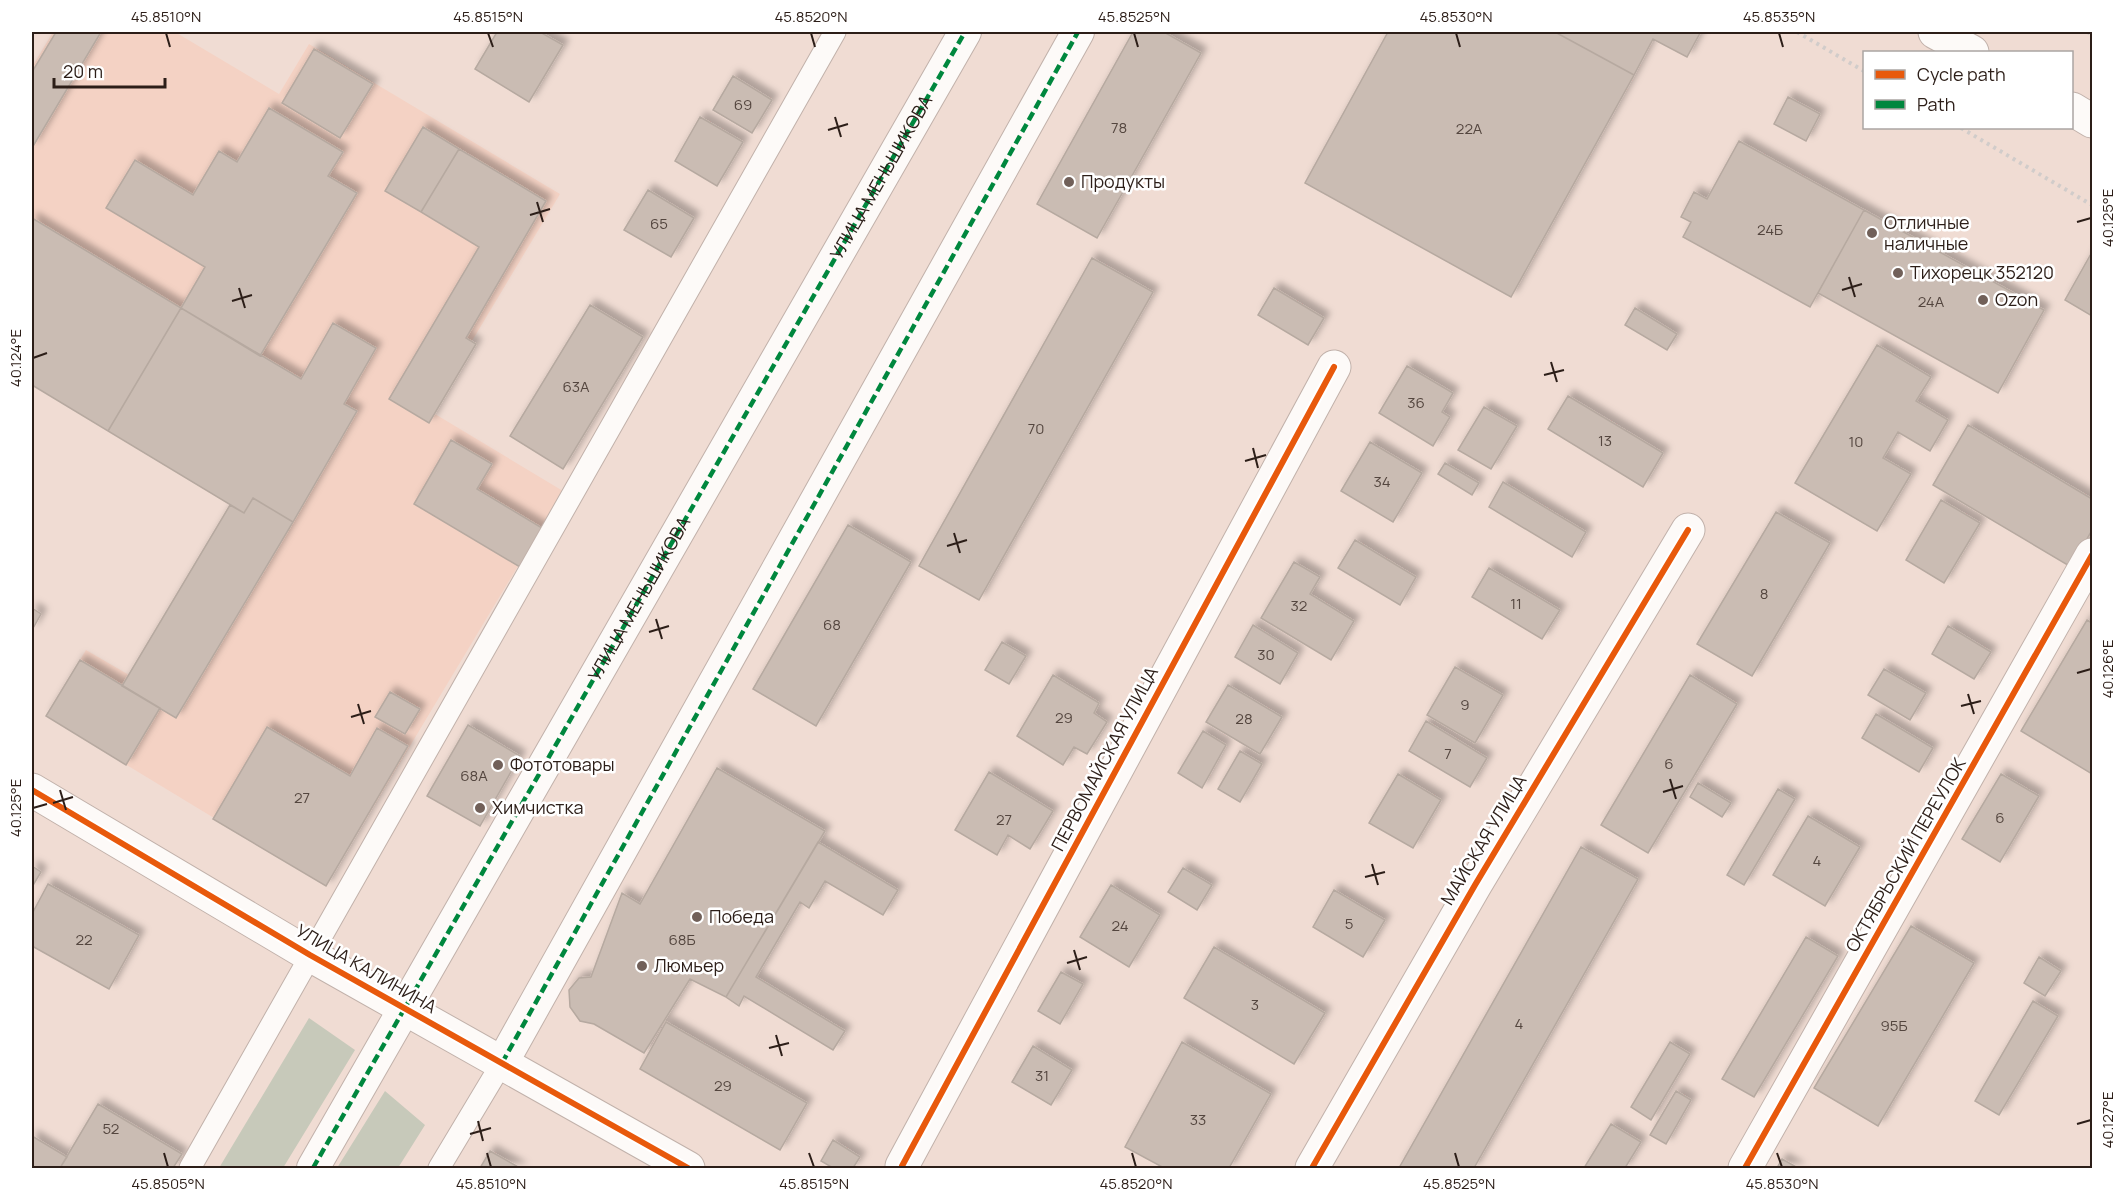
<svg xmlns="http://www.w3.org/2000/svg" width="2124" height="1200" viewBox="0 0 2124 1200" font-family="Manrope,sans-serif">
<style>
.built{fill:#f4d2c4}
.green{fill:#c7c9ba}
.building{fill:#cabcb3;stroke:#b6a9a0;stroke-width:1.5;filter:url(#shadow)}
.lines{fill:none;stroke-linecap:round;stroke-linejoin:round}
.service-casing{stroke:#c1b1aa;stroke-width:23}
.pedestrian-casing{stroke:#c1b1aa;stroke-width:34}
.minor-casing{stroke:#c1b1aa;stroke-width:35}
.path{stroke:#d1ccca;stroke-width:4;stroke-dasharray:3 4.5;stroke-linecap:butt}
.service{stroke:#fdfaf8;stroke-width:21}
.pedestrian{stroke:#fdfaf8;stroke-width:32}
.minor{stroke:#fdfaf8;stroke-width:33}
.quiet{stroke:#00873e;stroke-width:4.5;stroke-dasharray:9 4.5;stroke-linecap:butt}
.cycleway-casing{stroke:#fff;stroke-width:10}
.cycleway{stroke:#e8590c;stroke-width:6}
.ticks{fill:none;stroke:#2c1e18;stroke-width:2}
.poi-dot{fill:#716059;stroke:#fff;stroke-width:2}
.labels{text-anchor:middle;stroke-width:5;stroke-linejoin:round;paint-order:stroke}
.number-label{font-size:15px;fill:#54463f}
.street-label{font-size:18px;fill:#2c1e18;stroke:#fff}
.poi-label{font-size:18px;fill:#2c1e18;stroke:#fff;text-anchor:start}
.neatline{fill:none;stroke:#2c1e18;stroke-width:2}
.ticks-label{font-size:15px;text-anchor:middle;fill:#2c1e18}
</style>
<defs>
<filter id="shadow"><feDropShadow dx="5.5" dy="-5.5" stdDeviation="3" flood-color="#0004"/></filter>
</defs>
<rect width="100%" height="100%" fill="#f0dcd3"/>
<path class="built" d="M53,32h122l104,62 30,-50 251,150 -130,217 133,80 -237,395 -280,-170 40,-66 43,25 101,-170 -198,-120v-318z"/>
<path class="green" d="M309,1018l46,32 -72,118h-64z
M385,1091l40,34 -27,43h-61z"/>
<path class="building" d="M56,32h45l-69,116v-76z
M497,32h43l23,13 -34,57 -54,-33z
M1133,32h31l37,21 -104,185 -60,-34z
M1388,32h167l79,43 -123,222 -206,-114z
M1555,32h141l4,1 -13,24 -34,-18 -19,36z
M314,49l59,35 -33,54 -58,-35z
M733,76l39,24 -20,33 -39,-23z
M1788,97l32,17 -14,27 -32,-17z
M269,108l74,44 -15,24 29,17 -97,163 -79,-48 24,-41 -99,-59 29,-48 58,35 26,-44 18,11z
M700,117l43,25 -26,44 -42,-25z
M423,127l36,22 -38,63 -36,-21z
M1739,141l125,69 -54,97 -127,-70 8,-15 -10,-5 13,-25 13,7z
M459,149l87,52 -80,137 10,6 -47,79 -40,-24 90,-152 -58,-35z
M648,190l46,28 -23,39 -47,-27z
M1864,210l180,100 -46,83 -180,-100z
M32,218l149,90 -73,123 -76,-46z
M2092,252v64l-27,-16z
M1092,258l61,34 -174,308 -60,-34z
M1274,288l50,30 -16,27 -50,-30z
M590,305l53,32 -80,132 -53,-33z
M181,308l120,71 32,-56 43,25 -32,56 13,7 -64,111 -40,-24 -9,15 -136,-82z
M1635,308l42,26 -10,16 -42,-25z
M1877,345l54,32 -15,24 32,19 -18,31 -32,-19 -15,26 28,16 -34,57 -82,-48z
M1407,366l46,27 -11,19 8,5 -17,29 -54,-33z
M1568,396l95,57 -20,34 -95,-58z
M1484,407l33,19 -26,43 -33,-19z
M1968,425l124,74v31l-21,37 -138,-82z
M451,440l41,24 -15,25 70,42 -22,39 -111,-66z
M1370,442l52,31 -29,49 -52,-31z
M1445,463l34,20 -7,12 -34,-21z
M1503,482l83,50 -14,25 -83,-50z
M253,498l40,24 -117,196 -54,-32 108,-181 14,8z
M1941,500l39,23 -36,60 -38,-23z
M1776,512l54,31 -78,133 -55,-32z
M848,525l63,37 -95,164 -63,-37z
M1355,540l61,37 -16,28 -62,-37z
M1294,562l26,15 -10,17 44,27 -23,39 -70,-42z
M1489,568l71,42 -18,29 -70,-42z
M32,608l9,6 -9,16z
M2087,620l5,3v151l-71,-43z
M1253,625l45,28 -18,31 -45,-27z
M1948,626l43,26 -17,27 -42,-25z
M1002,642l24,14 -17,28 -24,-14z
M80,660l80,48 -34,57 -80,-49z
M1455,667l48,28 -28,48 -48,-28z
M1884,669l42,24 -16,27 -42,-25z
M1053,675l46,28 -5,10 13,9 -20,32 -13,-7 -11,18 -46,-29z
M1690,675l47,29 -89,149 -47,-28z
M1228,685l54,32 -22,37 -54,-32z
M390,692l30,17 -15,25 -30,-17z
M1876,714l57,34 -14,24 -57,-34z
M1426,721l61,37 -17,29 -61,-36z
M468,725l52,31 -40,70 -53,-30z
M267,727l83,49 27,-48 31,18 -82,140 -113,-67z
M1203,731l23,14 -24,43 -24,-15z
M1240,751l22,13 -22,38 -22,-13z
M717,768l108,63 -99,166 -36,-18 -46,74 -50,-29 -14,-3 -10,-14 -1,-17 10,-12 12,-1 31,-84 18,11z
M989,772l64,39 -23,38 -22,-14 -11,20 -42,-25z
M1398,774l43,26 -28,48 -44,-25z
M2001,774l38,22 -39,66 -38,-23z
M1698,783l33,20 -9,14 -32,-20z
M1778,789l17,10 -51,86 -17,-10z
M1808,816l52,31 -35,59 -52,-31z
M818,842l80,48 -15,25 -58,-34 -16,27 -9,-6 -44,75 89,54 -12,19 -89,-54 -5,10 -13,-9z
M1581,847l57,32 -164,289h-75z
M32,866l9,6 -9,15z
M1183,868l29,17 -15,25 -29,-18z
M48,884l91,51 -30,54 -77,-43v-32z
M1111,885l49,30 -31,52 -49,-30z
M1334,890l51,30 -22,37 -50,-30z
M1911,926l63,37 -96,163 -64,-38z
M1806,937l32,19 -84,141 -32,-18z
M1214,947l111,66 -31,51 -110,-66z
M2039,957l22,14 -16,25 -21,-13z
M1061,972l22,12 -23,40 -22,-13z
M2033,1001l25,15 -59,99 -24,-14z
M666,1022l141,81 -27,47 -140,-81z
M1182,1042l89,52 -42,74h-65l-39,-21z
M1670,1042l20,12 -39,66 -20,-13z
M1033,1046l39,24 -21,35 -39,-23z
M1676,1091l15,9 -25,44 -16,-9z
M98,1104l84,50 -9,14h-113z
M1611,1124l30,18 -16,26h-41z
M32,1136l35,21 -7,11h-28z
M833,1140l27,17 -7,11h-20l-12,-7z
M490,1151l30,17h-40z
M1782,1159l16,9h-21z"/>
<g class="lines">
<defs>
<path id="service" d="M190,1168l645,-1136
M439,1168l63,-105"/>
<g id="pedestrian">
<path d="M502,1063l576,-1031"/>
<path id="s1" d="M313,1168l652,-1136"/>
</g>
<path id="minor" d="M1935,32l37,20
M2072,109l20,12
M32,790l278,165 378,213
M902,1166l432,-799
M1312,1168l163,-283 213,-355
M1745,1168l347,-613"/>
</defs>
<use href="#service" class="service-casing"/>
<use href="#pedestrian" class="pedestrian-casing"/>
<use href="#minor" class="minor-casing"/>
<path class="path" d="M1797,32l67,39
M2087,32l5,2
M1961,128l131,77"/>
<use href="#service" class="service"/>
<use href="#pedestrian" class="pedestrian"/>
<use href="#minor" class="minor"/>
<path class="quiet" d="M502,1063l576,-1031
M313,1168l652,-1136"/>
<defs>
<path id="cycleway" d="M32,790l278,165 378,213
M902,1166l432,-799
M1312,1168l163,-283 213,-355
M1745,1168l347,-613"/>
</defs>
<use href="#cycleway" class="cycleway-casing"/>
<use href="#cycleway" class="cycleway"/>
</g>
<path class="ticks" d="M166,33l4,14M488,33l5,14M811,33l4,14M1134,33l4,14M1456,33l4,14M1779,33l4,14M835,117l6,20M828,130l20,-6M537,202l6,20M530,215l20,-6M2077,222l14,-4M1849,277l6,20M239,288l6,20M1842,290l20,-6M232,301l20,-6M33,358l14,-5M1551,362l6,20M1544,375l20,-5M1253,448l5,20M1245,461l21,-6M954,533l6,20M947,546l20,-6M656,619l6,20M649,632l20,-6M2077,673l14,-4M1968,694l6,20M358,704l6,20M1961,706l20,-5M351,717l20,-6M1670,779l6,20M60,790l6,20M1663,792l20,-6M53,803l20,-6M33,808l14,-4M1372,864l6,21M1365,877l20,-5M1074,950l6,20M1067,963l20,-6M776,1035l6,21M769,1048l20,-5M478,1121l5,20M2077,1124l14,-4M470,1134l21,-6M164,1153l4,14M487,1153l4,14M809,1153l5,14M1132,1153l4,14M1455,1153l4,14M1777,1153l5,14"/>
<g class="poi-dot">
<circle cx="1069" cy="182" r="6"/>
<circle cx="1872" cy="233" r="6"/>
<circle cx="1898" cy="273" r="6"/>
<circle cx="1983" cy="300" r="6"/>
<circle cx="498" cy="765" r="6"/>
<circle cx="480" cy="808" r="6"/>
<circle cx="697" cy="917" r="6"/>
<circle cx="642" cy="966" r="6"/>
</g>
<g class="labels">
<g class="number-label">
<text x="743" y="110">69</text>
<text x="1119" y="133">78</text>
<text x="1469" y="134">22А</text>
<text x="659" y="229">65</text>
<text x="1770" y="235">24Б</text>
<text x="1931" y="307">24А</text>
<text x="576" y="392">63А</text>
<text x="1416" y="408">36</text>
<text x="1036" y="434">70</text>
<text x="1605" y="446">13</text>
<text x="1856" y="447">10</text>
<text x="1382" y="487">34</text>
<text x="1764" y="599">8</text>
<text x="1516" y="609">11</text>
<text x="1299" y="611">32</text>
<text x="832" y="630">68</text>
<text x="1266" y="660">30</text>
<text x="1465" y="710">9</text>
<text x="1064" y="723">29</text>
<text x="1244" y="724">28</text>
<text x="1448" y="759">7</text>
<text x="1669" y="769">6</text>
<text x="474" y="781">68А</text>
<text x="302" y="803">27</text>
<text x="2000" y="823">6</text>
<text x="1004" y="825">27</text>
<text x="1817" y="866">4</text>
<text x="1349" y="929">5</text>
<text x="1120" y="931">24</text>
<text x="84" y="945">22</text>
<text x="682" y="945">68Б</text>
<text x="1255" y="1010">3</text>
<text x="1519" y="1029">4</text>
<text x="1894" y="1031">95Б</text>
<text x="1042" y="1081">31</text>
<text x="723" y="1091">29</text>
<text x="1198" y="1125">33</text>
<text x="111" y="1134">52</text>
</g>
<g class="street-label">
<text dy="6" stroke="none"><textPath href="#s1" startOffset="1142">УЛИЦА МЕНЬШИКОВА</textPath></text>
<text dy="6" stroke="none"><textPath href="#s1" startOffset="656">УЛИЦА МЕНЬШИКОВА</textPath></text>
<text transform="translate(1105 759) rotate(-62)" y="6">ПЕРВОМАЙСКАЯ УЛИЦА</text>
<text transform="translate(1484 840) rotate(-59)" y="6">МАЙСКАЯ УЛИЦА</text>
<text transform="translate(1906 855) rotate(-60)" y="6">ОКТЯБРЬСКИЙ ПЕРЕУЛОК</text>
<text transform="translate(366 969) rotate(30)" y="6">УЛИЦА КАЛИНИНА</text>
</g>
<g class="poi-label">
<text x="1081" y="188">Продукты</text>
<text x="1884" y="229">Отличные<tspan x="1884" dy="21">наличные</tspan></text>
<text x="1910" y="279">Тихорецк 352120</text>
<text x="1995" y="306">Ozon</text>
<text x="510" y="771">Фототовары</text>
<text x="492" y="814">Химчистка</text>
<text x="709" y="923">Победа</text>
<text x="654" y="972">Люмьер</text>
</g>
</g>
<rect width="2124" height="1200" fill="none" stroke="#ffffff" stroke-width="66"/>
<rect x="1863" y="51" width="210" height="78" fill="#ffffff" stroke="#aba5a3" stroke-width="1.5"/>
<rect x="1875" y="70" width="30" height="9" fill="#e8590c" stroke="#aba5a3" stroke-width="1.5"/>
<text x="1917" y="81" font-size="18" fill="#2c1e18">Cycle path</text>
<rect x="1875" y="100" width="30" height="9" fill="#00873e" stroke="#aba5a3" stroke-width="1.5"/>
<text x="1917" y="111" font-size="18" fill="#2c1e18">Path</text>
<path d="M54 78v9h111v-9" fill="none" stroke="#2c1e18" stroke-width="3"/>
<text x="63" y="78" font-size="18" fill="#2c1e18" stroke="#ffffff" stroke-width="4.5" paint-order="stroke">20 m</text>
<rect x="33" y="33" width="2058" height="1134" class="neatline"/>
<g class="ticks-label">
<text x="166" y="22">45.8510°N</text>
<text x="488" y="22">45.8515°N</text>
<text x="811" y="22">45.8520°N</text>
<text x="1134" y="22">45.8525°N</text>
<text x="1456" y="22">45.8530°N</text>
<text x="1779" y="22">45.8535°N</text>
<text transform="translate(2108 218) rotate(-90)" y="5">40.125°E</text>
<text transform="translate(16 358) rotate(-90)" y="5">40.124°E</text>
<text transform="translate(2108 669) rotate(-90)" y="5">40.126°E</text>
<text transform="translate(16 808) rotate(-90)" y="5">40.125°E</text>
<text transform="translate(2108 1120) rotate(-90)" y="5">40.127°E</text>
<text x="168" y="1189">45.8505°N</text>
<text x="491" y="1189">45.8510°N</text>
<text x="814" y="1189">45.8515°N</text>
<text x="1136" y="1189">45.8520°N</text>
<text x="1459" y="1189">45.8525°N</text>
<text x="1782" y="1189">45.8530°N</text>
</g>
</svg>
